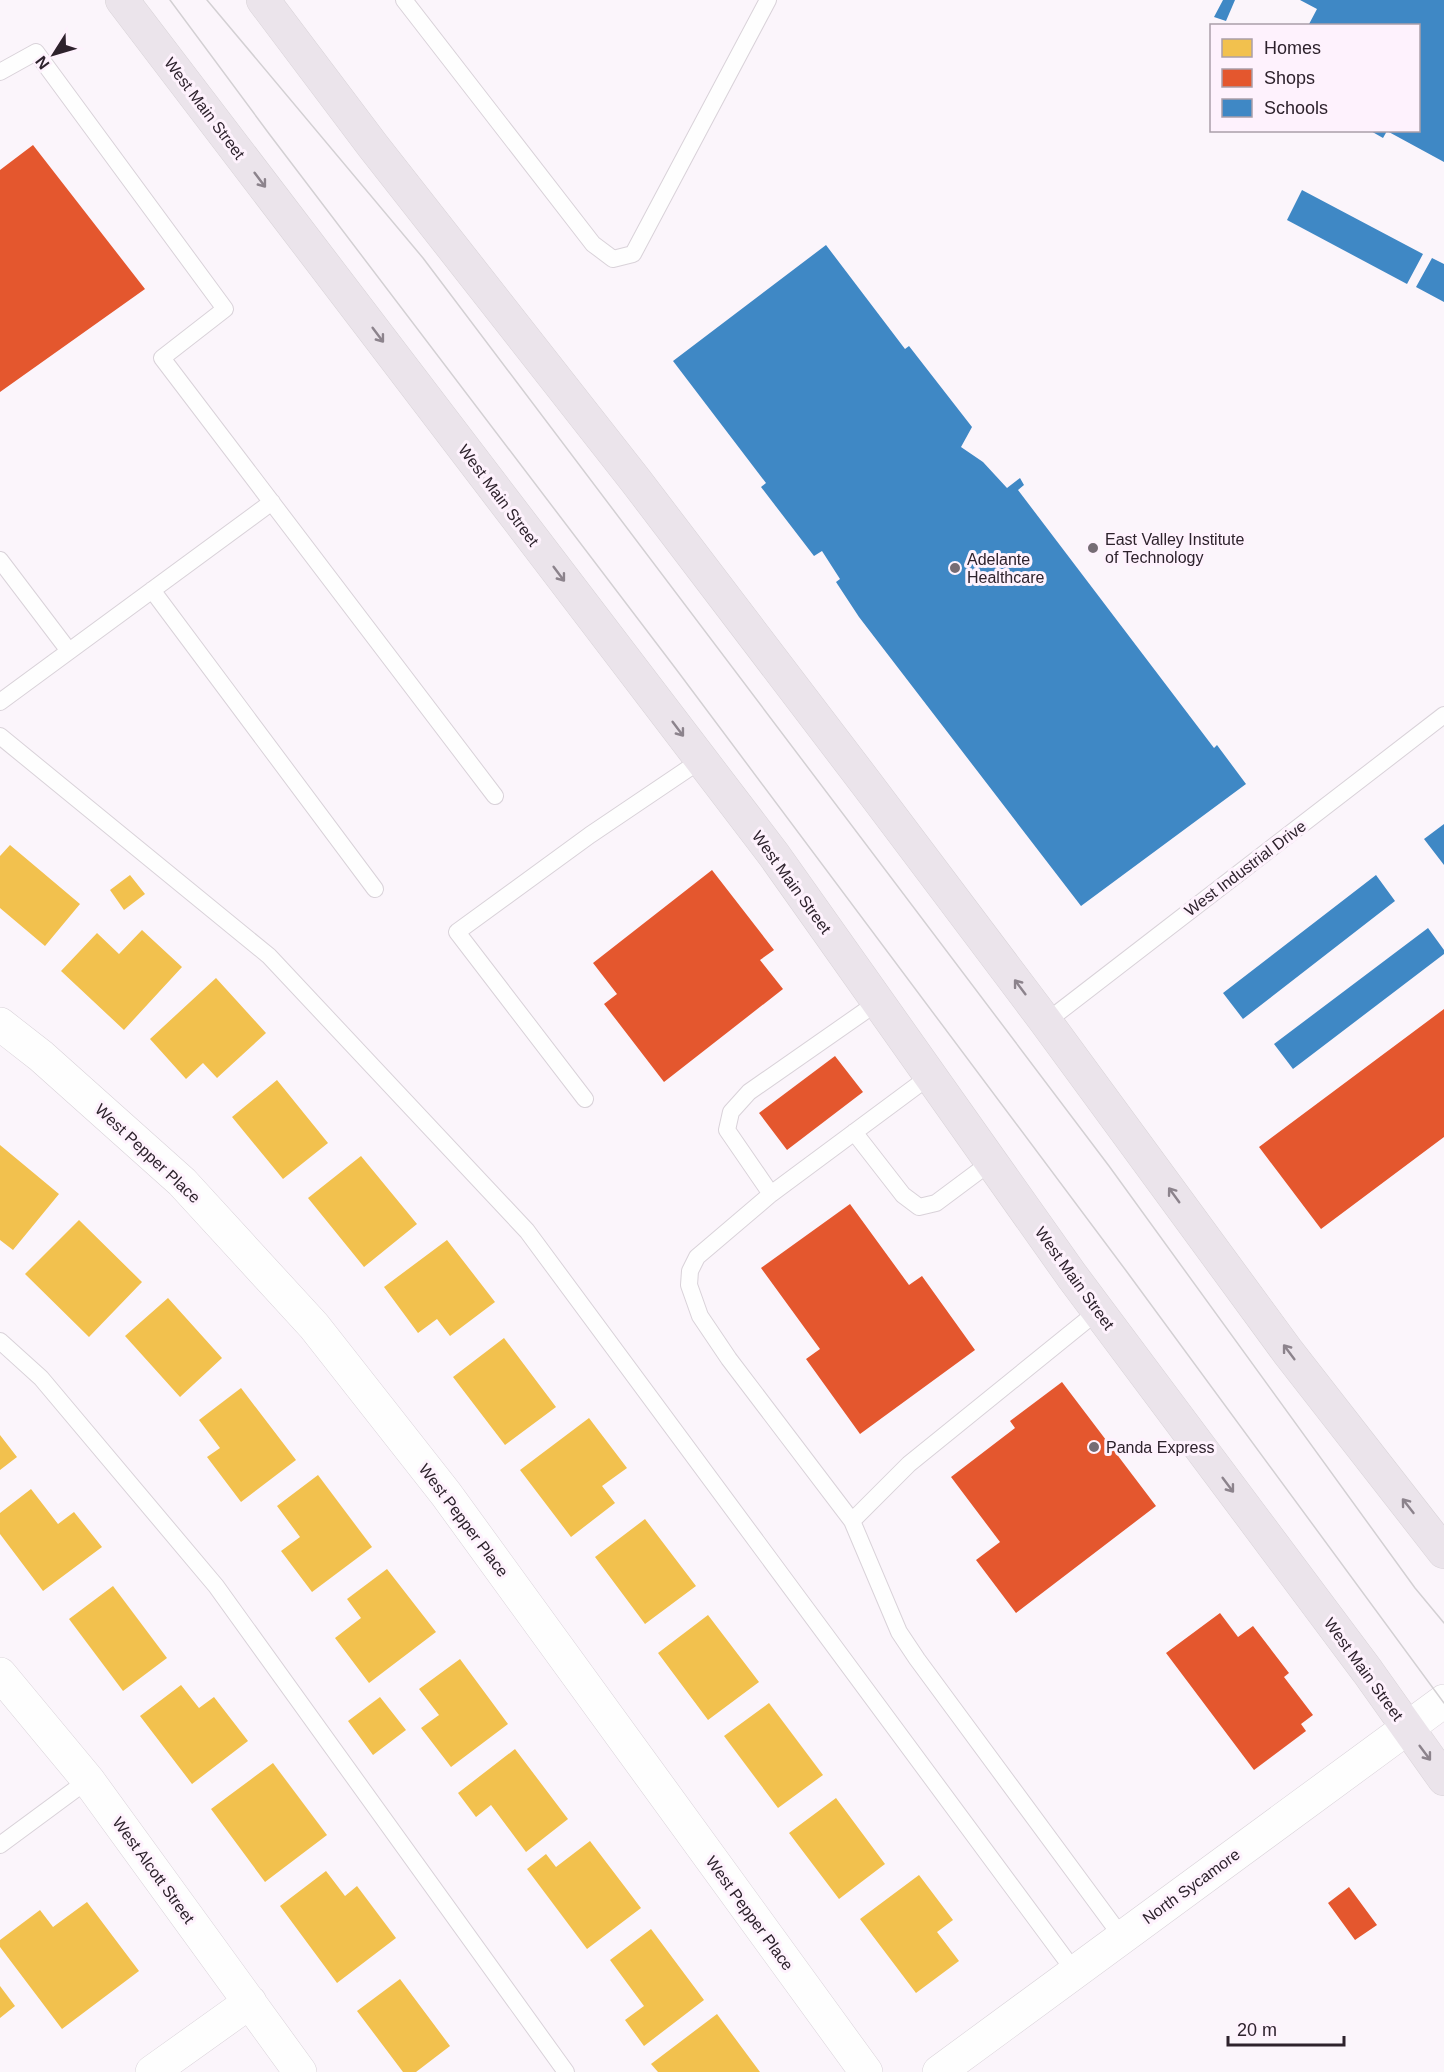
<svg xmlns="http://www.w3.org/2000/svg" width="1444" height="2072" viewBox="0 0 1444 2072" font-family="Helvetica,sans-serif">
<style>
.homes{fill:#f2c14e}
.shops{fill:#e4572e}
.schools{fill:#3f88c5}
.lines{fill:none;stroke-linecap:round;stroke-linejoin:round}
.service-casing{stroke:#d9d2d9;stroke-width:18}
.minor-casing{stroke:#d9d2d9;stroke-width:34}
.tertiary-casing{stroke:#d9d2d9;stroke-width:34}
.primary-casing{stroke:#d8d3d7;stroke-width:34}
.service{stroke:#fefefe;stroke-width:16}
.minor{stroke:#fefefe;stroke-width:33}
.tertiary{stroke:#fefefe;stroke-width:33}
.primary{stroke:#ebe4eb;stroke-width:33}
.tram{stroke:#d3d0d3;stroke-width:1.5}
.oneway{stroke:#8c838c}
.poi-dot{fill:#756c74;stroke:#fef2fd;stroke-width:2}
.labels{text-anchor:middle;stroke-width:6;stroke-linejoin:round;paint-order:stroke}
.street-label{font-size:16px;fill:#2d222c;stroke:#fef2fd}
.poi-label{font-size:16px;fill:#2d222c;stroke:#fef2fd;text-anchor:start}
</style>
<rect width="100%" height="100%" fill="#fbf5fb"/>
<path class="homes" d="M10,845l70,59 -35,42 -45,-38v-52z
M130,875l15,19 -21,16 -14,-20z
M142,930l40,37 -58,63 -63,-59 36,-38 22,21z
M216,978l50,55 -49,45 -14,-15 -17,16 -36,-40z
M277,1080l51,63 -45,36 -51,-62z
M0,1145l59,49 -46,56 -13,-10z
M361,1156l56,68 -53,43 -56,-69z
M79,1220l63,62 -53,55 -64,-63z
M447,1240l48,62 -45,34 -13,-17 -19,14 -34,-46z
M168,1298l54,60 -42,39 -55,-61z
M504,1338l52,69 -51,38 -52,-68z
M241,1388l55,72 -55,42 -34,-45 13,-9 -21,-28z
M589,1418l38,50 -25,18 13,17 -44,34 -51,-67z
M0,1435l17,22 -17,13z
M318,1475l54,72 -60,45 -31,-41 19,-14 -23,-31z
M31,1489l27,35 16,-12 28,35 -59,44 -43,-57v-21z
M645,1519l51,67 -51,38 -50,-67z
M387,1569l49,63 -67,51 -34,-45 26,-20 -14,-19z
M113,1586l54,72 -44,33 -54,-72z
M708,1615l51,67 -51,38 -50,-67z
M460,1659l48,65 -57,43 -30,-39 18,-13 -20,-26z
M181,1685l18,23 15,-11 34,44 -56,43 -52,-68z
M380,1697l26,33 -33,25 -25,-34z
M769,1703l54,72 -45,33 -54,-72z
M515,1749l53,70 -42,33 -35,-47 -15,12 -18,-24z
M273,1763l54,72 -62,47 -54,-73z
M836,1798l49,66 -46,35 -50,-66z
M590,1841l51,67 -54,41 -60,-80 19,-15 10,13z
M326,1871l19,25 12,-10 39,52 -59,45 -57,-77z
M919,1875l34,45 -16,12 22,29 -43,32 -56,-74z
M87,1902l52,69 -77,58 -62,-82v-7l40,-30 13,17z
M651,1929l53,71 -60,46 -19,-26 19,-14 -34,-46z
M400,1979l50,67 -34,26h-13l-46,-61z
M0,1986l15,20 -15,12z
M717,2014l43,58h-102l-7,-8z"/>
<path class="shops" d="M33,145l112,144 -145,103v-222z
M712,870l62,80 -14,10 23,29 -119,93 -60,-78 13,-10 -24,-31z
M1444,1009v128l-123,92 -62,-82z
M835,1056l28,36 -76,58 -28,-37z
M850,1204l59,81 13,-9 53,74 -115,84 -54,-75 14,-10 -59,-81z
M1062,1382l94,124 -140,107 -40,-53 24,-18 -49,-65 64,-49 -5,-7z
M1220,1613l18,24 15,-11 36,47 -5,4 29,38 -12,9 5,7 -52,39 -88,-117z
M1349,1887l28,38 -22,15 -27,-37z"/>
<path class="schools" d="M1223,0h12l-9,21 -12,-4z
M1300,0h144v162l-57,-31 -4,7 -14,-8h49v-104h-110l9,-17z
M1302,190l121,64 -16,30 -120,-64z
M826,245l79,104 4,-3 63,81 -11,20 22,15 24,26 13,-10 4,7 -6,5 196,258 3,-3 29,39 -165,122 -222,-289 -23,-35 4,-3 -18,-28 -8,5 -53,-69 5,-4 -93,-122z
M1432,258l12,6v38l-28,-15z
M1444,824v41l-20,-26z
M1376,875l19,26 -152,118 -20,-26z
M1428,928l16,22v4l-151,115 -19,-25z"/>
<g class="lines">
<defs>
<path id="service" d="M404,0l189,244 20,15 20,-5 135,-254
M0,72l36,-20 189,257 -63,49 333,438
M0,560l69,91
M152,590l223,299
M0,702l272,-200
M0,736l269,220 258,275 548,741
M1046,1022l398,-307
M585,1099l-128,-167 133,-97 111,-75
M854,1132l49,63 16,12 17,-4 55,-41
M771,1194l159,-118
M1098,1311l-189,153 -57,57 47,111 18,27 205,278
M0,1341l41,37 175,208 350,486
M852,1521l-123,-162 -29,-43 -11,-31 1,-14 7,-14 74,-63 -44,-64 4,-18 18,-20 129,-90
M0,1845l88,-65"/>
<path id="minor" d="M0,1024l41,32 141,126 132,144 132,168 420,578
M0,1674l88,106 212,292
M152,2072l98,-70"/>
<path id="tertiary" d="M939,2072l505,-371"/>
<path id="primary" d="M122,0l652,855 298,421 296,396 76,107
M263,0l110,146 263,335 230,302 180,239 242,330 156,200"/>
</defs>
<use href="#service" class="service-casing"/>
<use href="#minor" class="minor-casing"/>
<use href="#tertiary" class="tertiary-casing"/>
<use href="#primary" class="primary-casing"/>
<use href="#service" class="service"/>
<use href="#minor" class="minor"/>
<use href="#tertiary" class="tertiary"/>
<use href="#primary" class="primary"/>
<path class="tram" d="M170,0l100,135 406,534 451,603 317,431
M207,0l216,258 686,908 306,422 29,35"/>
</g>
<defs><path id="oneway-shaft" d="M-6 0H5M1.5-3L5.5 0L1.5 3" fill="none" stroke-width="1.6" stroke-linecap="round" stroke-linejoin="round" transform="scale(1.5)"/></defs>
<g class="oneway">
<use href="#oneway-shaft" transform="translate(260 180) rotate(53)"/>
<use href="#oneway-shaft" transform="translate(378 335) rotate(53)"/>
<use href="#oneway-shaft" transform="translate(559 574) rotate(53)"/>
<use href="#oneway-shaft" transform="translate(678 729) rotate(53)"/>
<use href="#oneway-shaft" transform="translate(1020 987) rotate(-127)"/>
<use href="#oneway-shaft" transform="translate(1174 1195) rotate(-126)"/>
<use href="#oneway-shaft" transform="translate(1289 1352) rotate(-127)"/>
<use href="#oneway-shaft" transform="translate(1228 1485) rotate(53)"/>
<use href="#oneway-shaft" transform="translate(1408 1506) rotate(-128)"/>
<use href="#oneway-shaft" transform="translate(1425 1753) rotate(53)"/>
</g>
<g class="poi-dot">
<circle cx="1093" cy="548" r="6"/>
<circle cx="955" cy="568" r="6"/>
<circle cx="1094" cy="1447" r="6"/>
</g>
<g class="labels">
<g class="street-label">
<text transform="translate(205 108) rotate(53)" y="6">West Main Street</text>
<text transform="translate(499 495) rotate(53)" y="6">West Main Street</text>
<text transform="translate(1245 868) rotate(-37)" y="6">West Industrial Drive</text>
<text transform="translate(792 882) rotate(54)" y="6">West Main Street</text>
<text transform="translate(148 1153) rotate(43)" y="6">West Pepper Place</text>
<text transform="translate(1075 1278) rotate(54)" y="6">West Main Street</text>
<text transform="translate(464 1520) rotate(53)" y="6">West Pepper Place</text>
<text transform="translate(1364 1669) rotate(54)" y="6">West Main Street</text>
<text transform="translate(154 1870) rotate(54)" y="6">West Alcott Street</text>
<text transform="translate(1191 1886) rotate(-36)" y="6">North Sycamore</text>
<text transform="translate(750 1913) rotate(54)" y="6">West Pepper Place</text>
</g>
<g class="poi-label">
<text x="1105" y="545">East Valley Institute<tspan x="1105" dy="18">of Technology</tspan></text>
<text x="967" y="565">Adelante<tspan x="967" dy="18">Healthcare</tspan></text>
<text x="1106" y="1453">Panda Express</text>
</g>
</g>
<rect x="1210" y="24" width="210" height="108" fill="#fef2fd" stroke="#aa9fa9" stroke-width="1.5"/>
<rect x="1222" y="39" width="30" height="18" fill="#f2c14e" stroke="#aa9fa9" stroke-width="1.5"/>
<text x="1264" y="54" font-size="18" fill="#2d222c">Homes</text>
<rect x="1222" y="69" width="30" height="18" fill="#e4572e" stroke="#aa9fa9" stroke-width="1.5"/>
<text x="1264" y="84" font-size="18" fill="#2d222c">Shops</text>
<rect x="1222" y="99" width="30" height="18" fill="#3f88c5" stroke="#aa9fa9" stroke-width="1.5"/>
<text x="1264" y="114" font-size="18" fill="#2d222c">Schools</text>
<g transform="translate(54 54) rotate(233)" stroke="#fef2fd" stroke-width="4.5" paint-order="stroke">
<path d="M0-4.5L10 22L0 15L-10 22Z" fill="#2d222c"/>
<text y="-9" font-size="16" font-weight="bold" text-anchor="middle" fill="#2d222c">N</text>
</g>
<path d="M1228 2036v9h116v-9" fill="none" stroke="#2d222c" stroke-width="3"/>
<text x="1237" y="2036" font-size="18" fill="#2d222c" stroke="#fef2fd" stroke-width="4.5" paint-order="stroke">20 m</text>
</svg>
